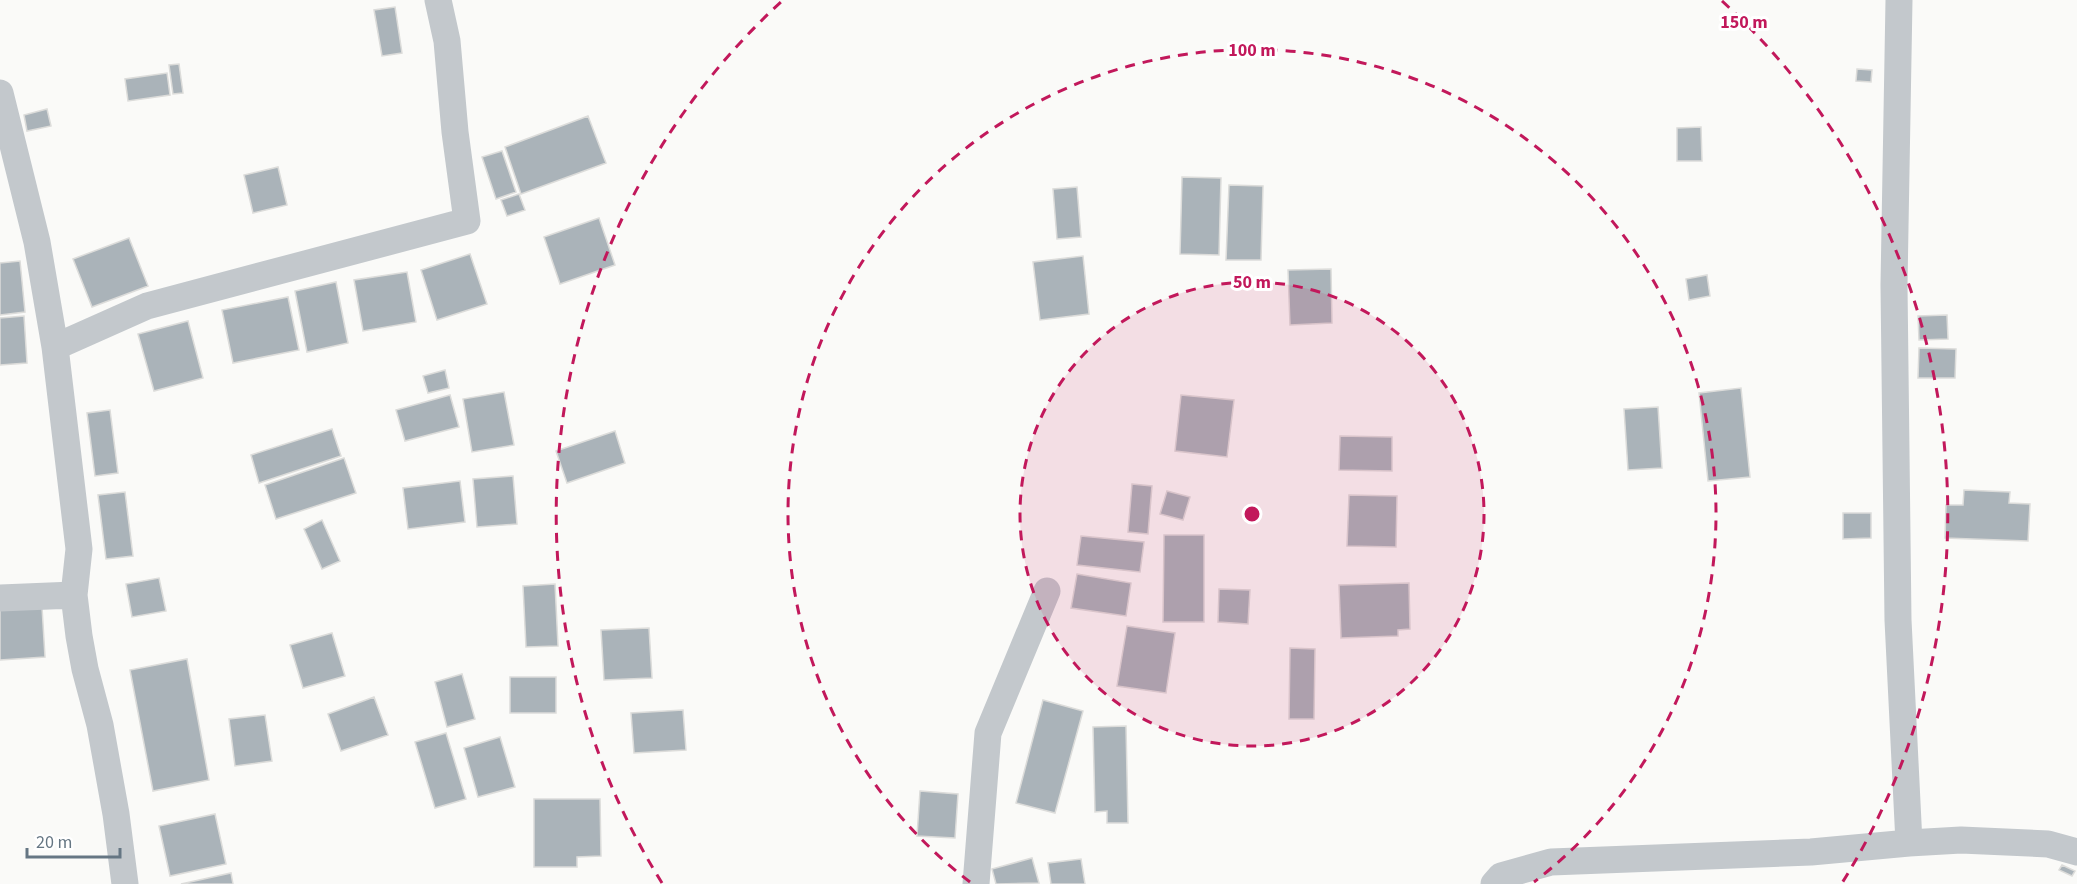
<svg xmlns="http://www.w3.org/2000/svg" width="2077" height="884" viewBox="0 0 2077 884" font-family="'Source Sans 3',sans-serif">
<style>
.building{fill:#aab3b9;stroke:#dcdcda;stroke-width:1.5}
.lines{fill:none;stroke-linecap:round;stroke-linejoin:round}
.minor{stroke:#c3c8cc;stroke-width:27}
.ring{fill:none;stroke:#c2185b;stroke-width:3;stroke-dasharray:10 8}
.centre{fill:#c2185b;stroke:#fff;stroke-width:3}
.ring-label{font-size:18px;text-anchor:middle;font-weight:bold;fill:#c2185b;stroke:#fff;stroke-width:6;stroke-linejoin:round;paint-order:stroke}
</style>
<rect width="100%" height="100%" fill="#fafaf8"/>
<path class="building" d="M395,7l7,46 -20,3 -8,-46z
M179,64l4,29 -10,1 -4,-29z
M1857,69l15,1 -1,12 -15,-1z
M167,73l3,22 -42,6 -3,-22z
M47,109l4,17 -24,5 -3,-16z
M588,116l18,47 -85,31 -16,-47z
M1701,127l1,34h-25v-33z
M502,151l14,41 -20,7 -14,-42z
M278,167l9,38 -34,8 -9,-38z
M1182,177l39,1 -2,77 -39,-1z
M1229,185l34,1 -2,74h-35z
M1077,187l4,50 -24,2 -4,-50z
M519,194l6,16 -18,6 -6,-16z
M599,218l16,47 -55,19 -16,-47z
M129,238l19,48 -56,21 -19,-48z
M470,254l17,50 -50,16 -16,-50z
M1083,256l6,58 -49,6 -7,-58z
M20,261l5,51 -25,3v-52z
M1331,269l1,54 -42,2 -2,-55z
M407,272l9,50 -53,9 -9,-51z
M1707,275l3,21 -21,4 -3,-21z
M336,282l12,61 -41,9 -12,-61z
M288,297l11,53 -66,13 -11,-53z
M1947,315l1,24 -29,1 -1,-24z
M24,316l3,47 -27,2v-47z
M188,321l15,57 -49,13 -16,-57z
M1919,348l37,1 -1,29h-37z
M445,370l4,18 -21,5 -5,-17z
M1741,388l9,89 -42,4 -9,-88z
M504,392l10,53 -42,7 -9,-53z
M450,395l9,32 -54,14 -9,-31z
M1181,395l53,5 -7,57 -52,-6z
M1658,407l4,61 -34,2 -4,-61z
M110,410l8,63 -23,3 -8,-63z
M332,429l9,27 -82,27 -8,-28z
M615,431l10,32 -58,20 -11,-32z
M1340,436l52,1v34l-53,-1z
M344,458l12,35 -80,26 -11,-34z
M513,476l4,48 -40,3 -4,-48z
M460,481l5,41 -57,7 -5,-41z
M1132,484l20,2 -4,48 -20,-2z
M1964,490l46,2 -1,11 21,1 -2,37 -83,-3 1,-33h17z
M1167,491l23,6 -7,23 -23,-6z
M125,492l8,64 -27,3 -8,-64z
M1349,495l48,1 -1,51 -49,-1z
M1843,513h28v25l-28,1z
M322,520l18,41 -18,8 -18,-40z
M1164,535h40v87h-41z
M1081,536l63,6 -4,30 -63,-7z
M1077,574l54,9 -5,33 -55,-8z
M159,578l7,33 -34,6 -6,-33z
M1409,583l1,46 -12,1v6l-57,2 -2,-53z
M555,584l3,62 -32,1 -3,-61z
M1219,589l31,1 -2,34 -30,-2z
M42,607l3,50 -45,3v-51z
M1127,626l48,7 -9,60 -49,-7z
M649,628l3,50 -48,2 -3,-50z
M332,633l13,43 -42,12 -13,-43z
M1290,648l25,1 -1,70h-25z
M187,659l22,121 -56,11 -23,-121z
M462,674l13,45 -28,8 -12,-45z
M510,677h46v36h-46z
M374,697l14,38 -47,16 -13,-37z
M1043,700l40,11 -28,102 -39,-10z
M683,710l3,40 -52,3 -3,-40z
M265,715l7,46 -37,5 -6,-47z
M1126,726l2,97h-21v-12l-12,1 -2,-85z
M446,733l20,66 -31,9 -20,-66z
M500,737l15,50 -37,10 -14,-49z
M920,791l38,3 -3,44 -38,-2z
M534,799h66l1,57 -24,1v10h-43z
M215,814l11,50 -56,12 -11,-50z
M1032,858l7,25 -43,1 -4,-15z
M1081,859l4,25h-34l-3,-21z
M2062,865l13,6 -3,5 -13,-6z
M231,873l2,11h-52z"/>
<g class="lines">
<path class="minor" d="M1899,0l-5,285 4,335 11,223
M0,93l37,149 18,105 24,202 -5,46 5,41 6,33 15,56 16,89 9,70
M55,347l92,-41 320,-85 -12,-89 -8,-91 -9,-41
M0,598l74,-3
M976,884l12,-151 59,-142
M1494,884l7,-8 50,-14 260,-10 98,-9 52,-3 87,4 29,8"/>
</g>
<circle cx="1252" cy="514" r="232" fill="#c2185b" fill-opacity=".12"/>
<g class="ring">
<circle cx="1252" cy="514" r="232"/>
<path d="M970 882A464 464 0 1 1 1534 882"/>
<path d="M662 883A696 696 0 0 1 782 1M1722 1A696 696 0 0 1 1842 883"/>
</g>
<circle cx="1252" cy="514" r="9" class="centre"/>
<g class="ring-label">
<text x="1744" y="28">150 m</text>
<text x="1252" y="56">100 m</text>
<text x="1252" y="288">50 m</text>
</g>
<path d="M27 848v9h93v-9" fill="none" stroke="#657683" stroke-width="3"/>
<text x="36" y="848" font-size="18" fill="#657683" stroke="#ffffff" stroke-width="4.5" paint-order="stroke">20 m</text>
</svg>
